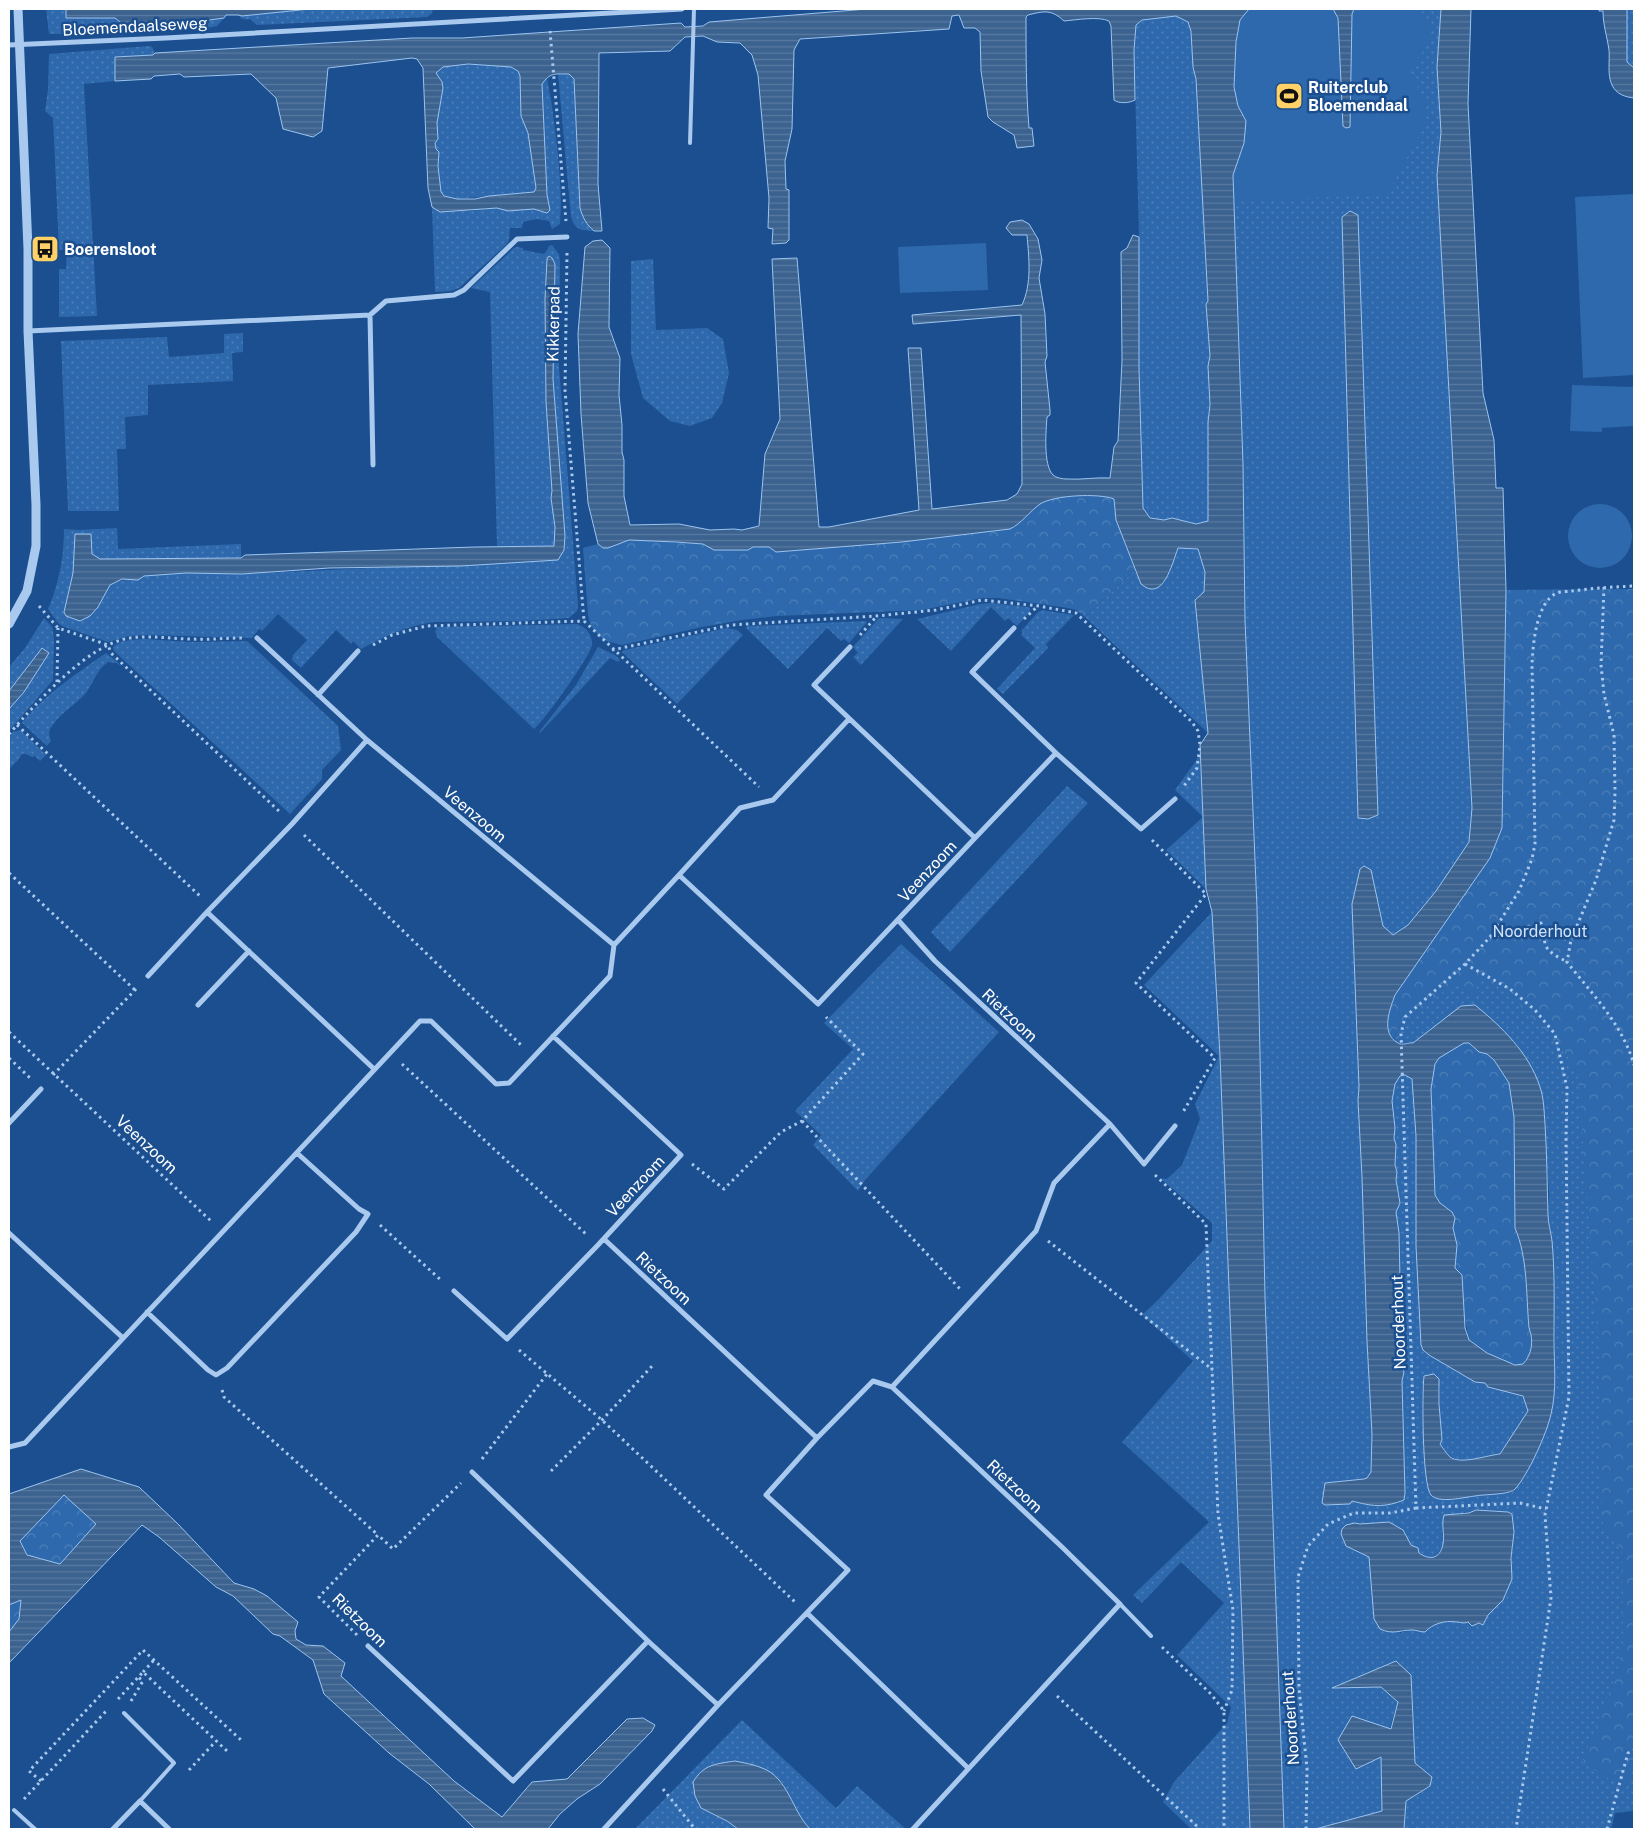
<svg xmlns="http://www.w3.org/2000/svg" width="1643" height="1838" viewBox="0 0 1643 1838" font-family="'Public Sans',sans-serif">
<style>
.grass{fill:url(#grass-dots);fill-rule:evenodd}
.forest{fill:url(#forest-crowns)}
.garden{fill:#2e69ad}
.water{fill:url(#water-rules);stroke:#9cc4f0;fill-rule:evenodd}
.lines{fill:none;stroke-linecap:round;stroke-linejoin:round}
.path{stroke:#a9c9ee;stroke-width:3;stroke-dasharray:2.5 4;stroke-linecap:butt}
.service{stroke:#a9c9ee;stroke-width:4}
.minor{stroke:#a9c9ee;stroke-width:5}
.tertiary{stroke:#a9c9ee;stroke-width:9}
.labels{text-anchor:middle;stroke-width:5;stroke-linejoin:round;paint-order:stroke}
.street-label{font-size:16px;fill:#fff;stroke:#1b4f8f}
.poi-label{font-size:16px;font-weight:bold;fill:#fff;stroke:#1b4f8f;text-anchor:start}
.park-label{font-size:16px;fill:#cfe3fa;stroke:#1b4f8f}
</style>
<defs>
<pattern id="grass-dots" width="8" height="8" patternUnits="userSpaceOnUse" patternTransform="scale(1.25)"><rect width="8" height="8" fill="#2e69ad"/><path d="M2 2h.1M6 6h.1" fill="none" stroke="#4d80b9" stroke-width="1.8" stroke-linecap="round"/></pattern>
<pattern id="forest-crowns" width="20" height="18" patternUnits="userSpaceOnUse" patternTransform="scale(1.25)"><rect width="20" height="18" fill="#2e69ad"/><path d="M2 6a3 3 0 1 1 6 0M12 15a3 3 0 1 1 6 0" fill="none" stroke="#4d80b9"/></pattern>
<pattern id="water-rules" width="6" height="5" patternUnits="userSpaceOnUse" patternTransform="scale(1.25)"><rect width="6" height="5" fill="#3c6290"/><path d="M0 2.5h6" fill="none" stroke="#597aa1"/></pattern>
</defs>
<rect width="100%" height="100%" fill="#1b4f8f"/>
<path class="grass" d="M46,9h20v9h49l10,8 63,-3 36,-5 -7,8 -14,3 -78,5h-76z
M310,9h122c2,4 -2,6 -5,8l-170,8 -7,-6c-6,1 -9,1 -11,-4l3,1z
M1249,9h84l10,117 11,-117h87l-4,58 4,65 -4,43 35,633 -3,34 -33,49 -28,34 -15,10 -10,-9 -3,-14 -20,-43 -8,35 7,183 -1,14 4,76 5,165 5,92 -1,38 -4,6 -3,1 -39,4c8,6 18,15 27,18 18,6 34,6 52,-1l1,-6 -3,-113 2,-9 -2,-5v-24l-3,-21 1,-23 -2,-14 2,-6 -1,-46 -3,-21 4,-9 -4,-23 1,-8 -2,-7 1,-20 -2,-7 1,-10 -3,-27 3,-17 5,-8 5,-1 7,4 4,57v110l13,109 46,27 10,1 3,4 35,9 5,15 -28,43c-12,1 -39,11 -50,2 -4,-3 -7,-8 -11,-12l1,-57 -16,-11c-5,34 1,75 3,110l63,8 20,-1 4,-2 12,-17 25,-60 4,-38 -1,-89 -2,-47 -4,-24 1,-23 -6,-86 -11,-39 -13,-18 -2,-6 -88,-12 -16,11c-6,-2 -9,1 -17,-1l-2,-3 4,-11 35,-29 201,-401v1213l-19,2 -4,16h-207l2,-28 24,-14 -15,-23 -4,-89 -77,13 47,-1 17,15 -17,54 1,55 -61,18h4h-41l-19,-532 -8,-389 -12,-288 -2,-155 -10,-290zM1476,1510l24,1 12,2 2,19 -5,54 -6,14 -15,15 -2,5c-20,7 -45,-6 -62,12l-13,-2 -11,3 -31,-77 -18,-7 4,-26c12,4 27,-4 38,1 4,2 7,4 10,6 4,4 4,10 7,14 6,8 19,20 28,10 6,-7 6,-13 4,-22l22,-20 5,1zM1622,1550l10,3 -8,21z
M1627,9h7v59l-7,-6 -1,-51z
M1176,16l12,6 3,9 2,36 3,12 12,222 -1,3 3,52 -2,10 2,39 -2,17 1,99 -12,3 -25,-6 -8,2 -15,-2 -6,-9 -4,-141v-131l-5,-187 2,-25 6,-5z
M149,46l3,1 3,6 -2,2 -38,2v24l-31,3 13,232 -38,1v-48h7l1,-19h-8l-6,-132 -8,-7 3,-22 1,-35z
M468,64l43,3 7,4 2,5 2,43 6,14 2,10 6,45 -2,4 -77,7 -9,-1 -7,-5 -3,-27 1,-3 -4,-20 3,-4 -1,-16 6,-35 -1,-6 -6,-9 7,-6z
M558,74h11l5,5 6,129 10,20 4,3c-12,0 -19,-1 -23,-14z
M547,76c1,11 4,21 5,31 5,36 11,81 8,117l-8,5 -3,-8 -12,-2 -14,3 -1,6h-12l-1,12 -2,4 -48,44 -8,3 -16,1 -3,-85 4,3 34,1 27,-3 11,3 26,-2 13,4 2,-9 -2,-9 -5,-111z
M552,245l7,9 1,7 -1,106 19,238 -1,6 -8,7 -46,3 -89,1c-27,4 -49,14 -73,27l-8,-8 -2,3 -15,-14 -35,38 -9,-8 1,-5 14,-15 -29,-26 -16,17 -3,-2 -7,9 -106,-3 -17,1 -21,6 -46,-16 -4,-3 -10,-14c11,-26 16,-52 16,-80l15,1 38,-2 1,21 123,-5v14l-141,1 -8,-5 -2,62c20,-23 10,-38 48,-36l6,-4 42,-3 56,1 170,-8 152,-16 1,-14 -12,-157 2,-115 -3,-6 -3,-2 -2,3 -2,101 1,42 6,89 -1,7 4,29v19h-58l-7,-254 -19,-4 43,-40 3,-1 6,1v2l21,4 4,-5 1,-3z
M653,259l3,71 51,-2 16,11 6,34 -7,30 -10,15 -22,8 -20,-5 -27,-23 -12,-44v-93z
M243,333v19l-11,1 1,28 -85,4v30l-23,2 1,32h-9l2,62h-51l-7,-170 106,-4 2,20 55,-4v-19z
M1178,548l20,1 7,23 -1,21 -9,7 13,133 -123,-116 50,-47 6,14 19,2 6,-7z
M992,603l35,4 3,1v4l-13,14 -9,-8 -3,3 -14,-14 -40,44 -34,-32 63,-15z
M1042,610l32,5 -28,29 2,4 -45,46 -6,-5 38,-41 -14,-13 2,-3 -2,-1 17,-19z
M44,618l8,9 2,11 -1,42 -44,51v-22l15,-17 25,-39 -7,-5 -33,43v-24l16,-19z
M879,618l24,1 -42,46 -8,-8 5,-4 -5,-6z
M865,621l2,1 -18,21 -5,-4 -3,2 -14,-13 -39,41 -42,-41 2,-2z
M577,624c9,3 16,11 15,21 -1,10 -49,78 -58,84l-97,-92 -2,-6 3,-4z
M727,628l10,2 6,5 -66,69 -55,-52 2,-2z
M145,639l45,3 57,-1 91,85 3,24 -19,20v9l-32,35 -176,-163 -1,-4c7,-8 22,-7 32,-8z
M598,647l17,8 5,5 -2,2 -8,-4 -70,75 -1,-1 37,-47z
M106,653l16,13 -6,-3 -8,-1c-11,7 -14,20 -22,31 -11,12 -28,22 -36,36 -1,4 -1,8 1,12l-4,5 -25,-23c23,-29 54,-49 84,-70z
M20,730l26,25 -6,6 -5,-5 -3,1 -6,-3h-4l-3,5 -10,10v-32l4,-5z
M1200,755l6,134 -40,-39 37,-33 -28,-27z
M1067,786l21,17 -138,149 -19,-20z
M1212,912l8,144 30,773h-59l-28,-27 11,-20 53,-59 4,-16 -54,-52 47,-52 -43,-41 -39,41 -9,-8 76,-73 -87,-80 71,-81 -51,-46 17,-16 53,-58v-18l-52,-45 7,1 15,-14 18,-46 -5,-15 24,-48 -75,-71z
M901,944l98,88 -134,148 -7,11 -45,-46 8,-10 -26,-24 58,-62 -29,-26z
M742,1720l94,88 21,-22 49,43h-96l-7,-7 -21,-40 -81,26 26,13 11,8h-103z"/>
<path class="forest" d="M1106,496l8,3 2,21 19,50 -50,47 -9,-7 -8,-2 -70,-10h-16l-60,12 -145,6 -35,4 -40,7 -80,18 -16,-4 -8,-6 -7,-9 -3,-11 -5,-67 15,-4 5,4h5l21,-8 74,4 11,6 55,-3 7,5 126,-10 108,-13c12,-6 19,-17 30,-25 15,-10 48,-8 66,-8z
M1634,589v1180l-10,19 -42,-26 35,-90 6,-29 -1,-93 -15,-19 -5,-10 -1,-143 -23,-301 -9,-19 -52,-56 -7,-24 -29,2 -8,14 -15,-11 -10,5 -50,40 -4,11 -7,-8 1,-15 7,-21 34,-51 74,-153 3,-201z
M1464,1043h5l10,9 8,2 7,6 15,23 5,34 1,111c13,30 11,67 14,100 5,12 3,27 -6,36 -19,2 -39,-13 -54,-24l-14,-72 2,-23 -4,-17 2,-10 -3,-6 -12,-9 -5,-8 -4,-106 4,-25 4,-6z
M64,1495l32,29 -36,40 -33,-9 -7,-14z
M21,1599l-2,20 -10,13v-27z"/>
<path class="garden" d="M1249,9h84l5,9 5,108 3,2 4,-1 2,-113 2,-5h65c3,4 8,9 9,13 6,18 -7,34 -19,46l17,38 -4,25 -35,63 -153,8 -1,-27 11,-32 2,-22 -8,-15 -4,-19 2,-45 4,-22z
M1634,194v181l-51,3 -8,-181z
M986,243l2,47 -88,3 -2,-46z
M1572,385l62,2v39l-32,2v4l-32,-1z
M1568 536a32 32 0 1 1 64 0a32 32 0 1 1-64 0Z"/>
<path class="water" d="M66,9h244l-68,7 -4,-1h-12l-2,3 -36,5 -63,3 -10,-8h-49z
M867,9h382l-9,11 -4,22 -2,45 4,19 8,15 -2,22 -11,32 10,290 2,155 12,288 8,389 19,532h-34l-30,-773 -8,-144 -6,-23 -6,-144 8,-12 -13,-133 9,-8 1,-20 -7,-23 -20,-1c-6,16 -15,55 -37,36l-25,-64 -2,-21c-15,-6 -60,-4 -74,5 -11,8 -18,19 -30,25l-108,13 -126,10 -7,-5h-16l-5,3h-34l-11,-6 -27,-2 -47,-2 -21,8h-5l-5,-4 -10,-41 -7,-89 -3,-80 7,-87 8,-6 9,-1 8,8 -1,79 11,31 -1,37 3,30v27l2,8v36l6,29 49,-1 31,6 24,-1 8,1 17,-4 6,-72 15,-35 -8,-160 25,-1 22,269h10l90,-17 -11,-162h13l11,161 75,-9 10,-6 5,-10 -1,-169 -108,9 -1,-9 110,-10c10,-22 7,-46 5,-70h-15l-6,-7 4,-6 12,-2 7,4 9,15 4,21 -3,18 6,36 2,42 -2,6 5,48v5l-3,2c-1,13 -4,48 6,58 3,3 10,4 14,4 15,1 29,-2 43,-1l4,-31 4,-6 4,-80 -1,-109 6,-4 6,-13 6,2v131l4,140 7,10 14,2 8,-2 24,6 12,-3v-99l2,-17 -2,-39 2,-10 -4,-52 2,-3 -12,-222 -3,-12 -2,-36 -3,-9 -12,-6 -34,4 -6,5 -2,25 1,50c-5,3 -16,4 -21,0l-3,-74 -2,-5c-10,-5 -34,-1 -45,0 -13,-12 -20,-10 -36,-6l-2,2c0,37 0,74 3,111h3l2,18 -17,2 -3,-13 -21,-13 -5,-5 -7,-46 -1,-39 -5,-4h-11l-5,-13 -7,1 -3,13 -149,10 -6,11 -2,79 -7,32 1,28 3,1v50l-3,3 -14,1 1,-15 -5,-1 1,-30 -11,-123 -6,-20 -12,-12 -23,-1 -14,-6 -18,1 -15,14 -71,2 -1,131 4,47h-8c-8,-7 -11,-13 -14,-23l-6,-129 -5,-5c-13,0 -19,-2 -27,10l5,111 3,15 -3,3 -13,-4 -26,2 -11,-3 -57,4 -8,-5 -4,-19 -5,-120 -6,-9 -5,-1 -84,10 -6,63 -9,6 -30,-8 -7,-31 -25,-24 -67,3 -4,-3 -26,2 -3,3 -36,2v-24l38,-2 2,-2 257,-15h50l219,-15 4,4 18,-1 6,-4zM468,64l43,3 7,4 2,5 1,40 7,17 8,55 -2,4 -45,4 -14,3h-18l-13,-3 -3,-4 -3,-26 1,-14 -3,-3 -1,-6 3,-4 -1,-16 6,-35 -1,-6 -6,-9 7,-6z
M1333,9h21l-2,5 -2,113 -4,1 -3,-2 -5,-108z
M1441,9h30l-3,95 15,289 11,47 2,48h7l3,102 -4,238 -12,30 -95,137c-5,14 -15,38 3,48 5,3 10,-1 15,0l48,-37 14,-1c27,22 54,48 65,82 4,11 4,25 5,37 2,30 2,60 3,91 0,8 3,17 4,26 3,32 2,65 2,98 0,24 3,52 -3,75 -4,19 -23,61 -36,75 -5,6 -30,5 -40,7 -10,1 -36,8 -44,-1 -9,-10 -9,-103 -7,-119l10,-2 5,5v25l3,36 -2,4c3,4 6,9 10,13 11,8 38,-2 50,-3l28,-43 -5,-15 -35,-9 -3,-4 -10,-1 -46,-27 -6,-5 -2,-5 -5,-99v-110l-4,-57 -7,-4 -5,1 -5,8 -3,17 3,27 -1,10 2,7 -1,20 2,7 -1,8 4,23 -4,9 3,21 1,46 -2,6 2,14 -1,23 3,21v24l2,5 -2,9 3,112 -1,7c-18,7 -29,7 -48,2l-4,-1 -2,3 -25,1 -3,-2 3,-20 39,-4 3,-1 4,-6 1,-38 -5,-93 -5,-164 -4,-76 1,-14 -7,-183 8,-35 4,-3 7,4 12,56 10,9 15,-10 28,-34 33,-49 3,-34 -35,-633 4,-43 -4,-65zM1464,1043h5l10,9 8,2 7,6 15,23 5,34 1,111c13,30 11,67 14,100 5,12 3,27 -6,36l-8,1 -28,-12 -18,-13 -4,-12 -3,-53 -7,-7 2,-23 -4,-17 2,-10 -3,-6 -12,-9 -5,-8 -4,-106 4,-25 4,-6z
M1599,9h28v53l7,6v30c-9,-1 -18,-4 -22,-13 -5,-10 -2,-25 -3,-35 -2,-14 -6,-25 -6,-39h-4z
M1350,211l8,4 20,600 -10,4 -10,-1 -16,-601z
M549,256l3,2 3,6 -2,115 12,157 -1,14 -6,10 -97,6 -132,2 -87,6 -56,-1 -42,3 -6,4 -16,-1 -12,6 -12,22 -8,9 -10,5 -14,-5 -2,-4 9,-39 2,-39h16l1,20 8,5 141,-1 4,-3 229,-8 80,-1 1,-19 -4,-29 1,-7 -6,-89 -1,-103 2,-40z
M42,648l7,5 -25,39 -15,17v-18z
M81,1469l58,18 38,36 57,60 20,6 13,7 31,26 -3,9 1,8 10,6 17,1 22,17 -4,13 113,105 48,36 30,-35 35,-3 60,-60 16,-1 12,7 -3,6 -52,53 -23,15 -17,15 -12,15h-73l-46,-45 -40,-31 -65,-59 -11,-34 -33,-24 -7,-2 -40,-38 -17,-9 -57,-50 -17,-12 -133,138v-31l10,-13 2,-19 -12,5v-111zM64,1495l32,29 -36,40 -33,-9 -7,-14z
M1476,1510l32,2 4,2 2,18 -3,26 1,21 -9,21 -15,15 -5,10 -4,-2 -7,3 -4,-4c-5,2 -7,0 -12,0 -11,-2 -24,2 -31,10 -4,0 -9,-2 -13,-2 -12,0 -19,5 -32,-1l-6,-10 -5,-62 -23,-11 -5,-12 1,-5 4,-4 9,-2 5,1 29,-2 14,8 8,15 7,3 1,5c10,7 21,7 24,-9 2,-9 -2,-18 1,-29l25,-2z
M1396,1661l15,14 4,88 17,14 -2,9 -24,15 -2,28 -85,-1 63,-17 -1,-54 -25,12 -18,-29 14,-24 39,13 7,-27 -17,-15 -49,1z
M735,1761c9,2 18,3 27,7 26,9 30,43 48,61h-72l-11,-8 -26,-13 -6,-12 -2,-14c11,-18 23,-18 42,-21z"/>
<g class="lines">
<path class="path" d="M550,31l16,190
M567,253l-2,137 19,231
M1604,587l-3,78 3,29 10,41 1,57 -1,28 -18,60 -25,60 -4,22c25,32 56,63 67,103
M39,606l19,22 50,17 3,8 170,160
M1024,619l14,-13
M584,621l175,166
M860,635l16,-18
M373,645l19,-10 34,-9 158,-5
M612,650l119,-25 145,-9 60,-6 46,-10 57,6 37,7 116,109 6,9 2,14 -3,23 -13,18
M57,682l1,-54
M17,725l184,172
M9,734c28,-31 78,-90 121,-96 21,-3 41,1 62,1 16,1 33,-1 50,-1
M304,835l218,211
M1152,840l54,54 -70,89 79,75 -32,54
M9,873l126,117
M1490,937l25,-5 19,-8 7,-1c4,7 2,13 4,20 2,10 14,14 22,19
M1465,964l45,25 25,21 20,24 12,54 -1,51 3,258 -24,118 6,83 -35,231
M9,1032l202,189
M9,1058l21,20
M402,1064l185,171
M53,1075l84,-87
M802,1121l158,168
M692,1164l32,25 57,-57 21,-11 61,-67 -37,-37
M1155,1175l51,49 12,290 15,96 -1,80 -8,21
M380,1225l62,56
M1048,1241l165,129
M519,1350l83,70 193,182
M222,1390l2,7 154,138
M482,1459l65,-85
M551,1471l51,-51 52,-56
M1416,1508l104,-5 26,6
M357,1635l-38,-38 59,-62 15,14 68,-66
M1162,1647l49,47 13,17v118
M143,1672l11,-12
M1057,1696l143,133
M118,1699l25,-27 84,79
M131,1701l12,-20 -5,-4
M189,1770l27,-29
M41,1781l-12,-10 114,-121 98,90
M663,1789l32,40
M24,1799l84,-90
M1306,1829l1,-60 -8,-81 -1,-111 10,-31 20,-22 26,-11h36l26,-5 -15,-474 4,-17 60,-53 25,-27 29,-46 13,-32 3,-15 -3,-180c1,-19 4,-62 25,-71 4,-2 11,-1 15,-2 21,-3 41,-4 62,-5
M1607,1829l21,-76 6,-3"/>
<path class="service" d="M690,143l4,-134
M1120,1604l31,32
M124,1713l50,50 -34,38
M14,1810l21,19"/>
<path class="minor" d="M9,45l157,-7 516,-29
M370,315l3,150
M28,331l342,-16 16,-14 68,-6 10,-5 53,-51 50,-2
M257,638l110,102 247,205
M318,695l40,-44
M1056,753l85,76 34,-30
M975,838l81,-85 -84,-81 42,-44
M679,875l139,129 157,-166 -161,-153 36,-38
M207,912l167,157
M148,976l59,-64 85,-88 75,-84
M198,1005l51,-54
M9,1123l32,-34
M1110,1124l34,40 31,-38
M9,1233l114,105
M604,1239l213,199
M454,1291l53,48 91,-94 83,-90 -128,-119
M147,1312l61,58 8,5 11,-7 129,-136 12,-18 -9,-5 -62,-56
M892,1387l171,161 57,56 -207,225
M9,1447l16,-4 395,-422h11l65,63 13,-1 101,-107 4,-31 65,-70 61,-67 33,-8 76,-81
M472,1472l176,169 70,64 130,-135 -82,-75 51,-57 56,-57 19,6 144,-156 18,-48 56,-59 -175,-163 -37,-41
M807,1613l161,155
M368,1646l145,135 135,-140
M113,1829l27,-28 29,28
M604,1829l114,-124"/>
<path class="tertiary" d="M9,624l18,-33 9,-45v-41l-8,-174v-82l-10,-240"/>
</g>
<defs>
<symbol id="stadium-square" viewBox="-11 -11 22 22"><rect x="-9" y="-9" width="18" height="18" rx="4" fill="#ffd166" stroke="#1b4f8f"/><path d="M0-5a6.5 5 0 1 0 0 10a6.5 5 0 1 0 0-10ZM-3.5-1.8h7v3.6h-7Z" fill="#111"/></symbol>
<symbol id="bus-square" viewBox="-11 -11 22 22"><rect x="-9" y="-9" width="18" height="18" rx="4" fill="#ffd166" stroke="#1b4f8f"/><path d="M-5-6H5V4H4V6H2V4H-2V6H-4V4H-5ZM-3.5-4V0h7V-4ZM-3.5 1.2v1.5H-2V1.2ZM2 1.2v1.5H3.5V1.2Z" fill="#111"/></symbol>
</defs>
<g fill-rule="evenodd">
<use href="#stadium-square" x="1273" y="80" width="32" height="32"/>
<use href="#bus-square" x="29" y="233" width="32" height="32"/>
</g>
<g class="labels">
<g class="street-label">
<text transform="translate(135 26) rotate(-3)" y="6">Bloemendaalseweg</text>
<text transform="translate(553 324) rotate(-89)" y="6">Kikkerpad</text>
<text transform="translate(475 814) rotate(40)" y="6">Veenzoom</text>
<text transform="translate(927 871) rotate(-47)" y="6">Veenzoom</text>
<text transform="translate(1010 1015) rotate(43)" y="6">Rietzoom</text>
<text transform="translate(147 1144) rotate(43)" y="6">Veenzoom</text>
<text transform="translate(635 1186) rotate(-47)" y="6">Veenzoom</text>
<text transform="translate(664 1278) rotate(43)" y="6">Rietzoom</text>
<text transform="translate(1398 1322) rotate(-92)" y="6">Noorderhout</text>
<text transform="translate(1015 1486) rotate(43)" y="6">Rietzoom</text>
<text transform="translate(360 1620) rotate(44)" y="6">Rietzoom</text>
<text transform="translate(1290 1718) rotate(-94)" y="6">Noorderhout</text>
</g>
<g class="poi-label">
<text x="1308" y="93">Ruiterclub<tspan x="1308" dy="18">Bloemendaal</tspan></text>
<text x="64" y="255">Boerensloot</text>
</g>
<g class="park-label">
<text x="1540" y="937">Noorderhout</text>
</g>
</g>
<rect width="1643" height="1838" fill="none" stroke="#ffffff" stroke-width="20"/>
</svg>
